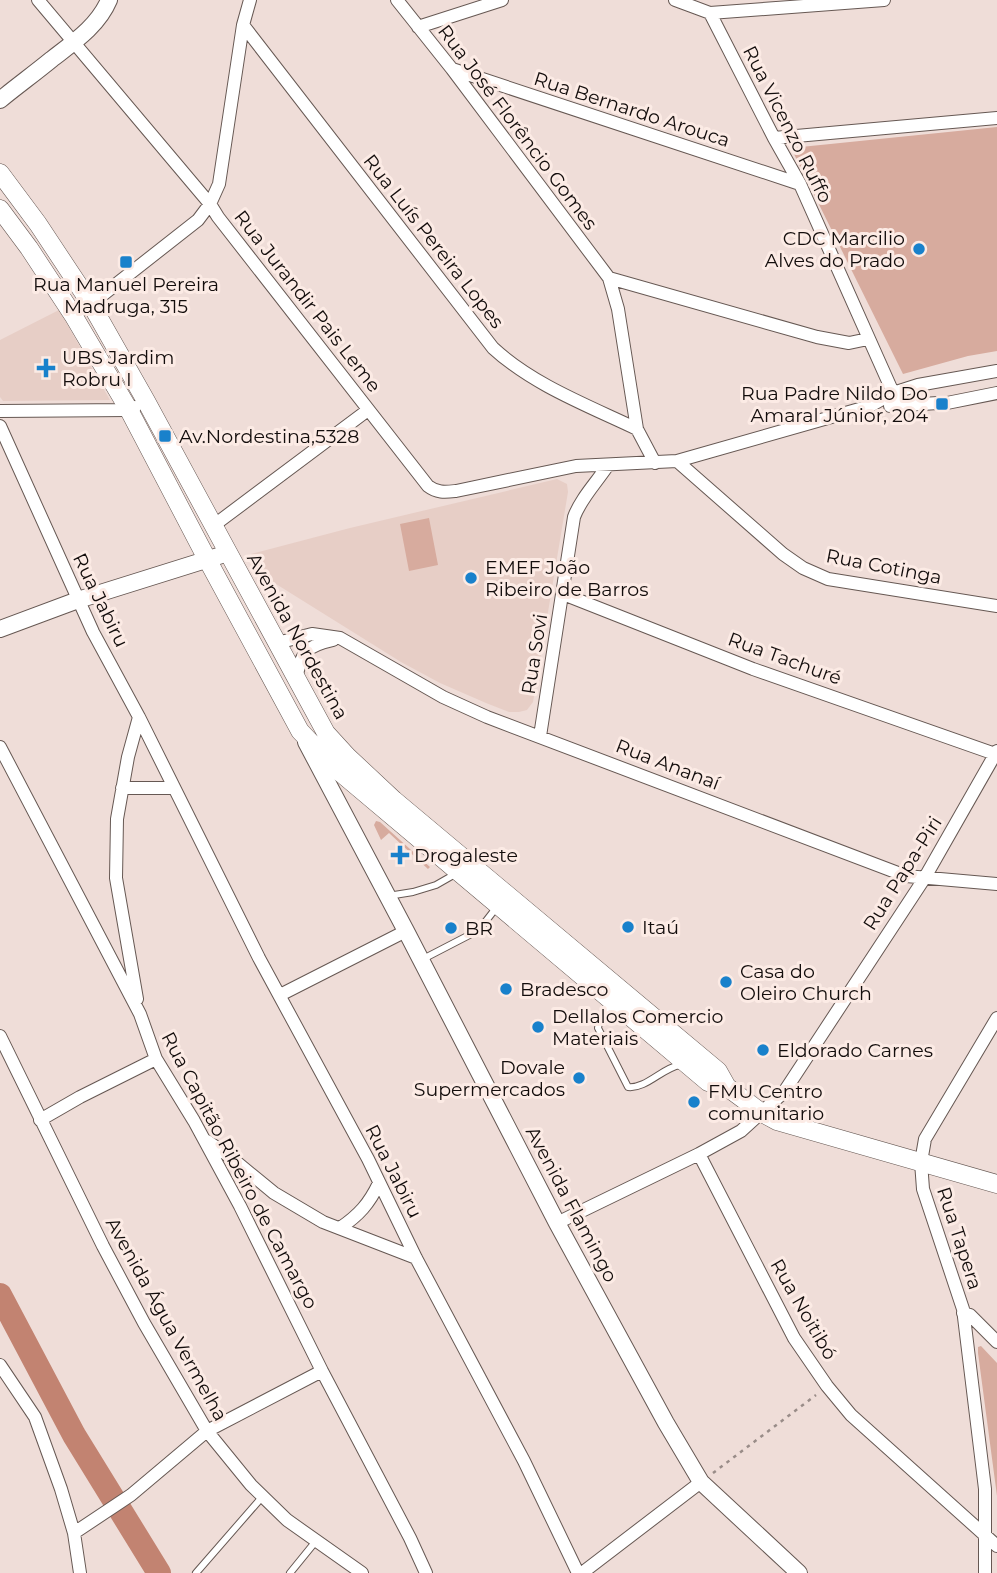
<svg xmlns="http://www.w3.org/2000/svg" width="997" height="1573" viewBox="0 0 997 1573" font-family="Montserrat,sans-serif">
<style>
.built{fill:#e7cec6}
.green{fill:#d7ab9e}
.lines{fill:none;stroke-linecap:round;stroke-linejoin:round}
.river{stroke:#c28371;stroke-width:24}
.service-casing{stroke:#665853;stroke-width:8}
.minor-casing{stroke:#665853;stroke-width:14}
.tertiary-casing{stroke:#665853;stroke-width:18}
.secondary-casing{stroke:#665853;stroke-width:19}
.path{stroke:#998c88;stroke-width:2.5;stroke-dasharray:3.5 5;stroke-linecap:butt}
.service{stroke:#fff;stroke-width:6}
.minor{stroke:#fff;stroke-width:12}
.tertiary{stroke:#fff;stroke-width:16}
.secondary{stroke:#fff;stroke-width:18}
.poi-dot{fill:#1981cb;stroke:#fcebe5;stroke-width:2.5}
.labels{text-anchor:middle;stroke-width:6;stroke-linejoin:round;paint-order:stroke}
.street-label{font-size:19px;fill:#130d0c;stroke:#fcebe5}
.poi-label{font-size:19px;fill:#130d0c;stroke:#fcebe5;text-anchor:start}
</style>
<rect width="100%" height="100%" fill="#efddd8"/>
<path class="built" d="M59,310l51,90 -107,1 -3,-4v-57z
M557,479l10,5 1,8 -35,210 -6,8 -8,2h-10l-23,-9 -46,-20 -39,-21 -141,-88 -9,-20 99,-26z"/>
<path class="green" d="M997,127v224l-29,5 -65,18 -112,-226z
M429,518l9,47 -29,6 -9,-47z
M376,821l4,1 50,45 -2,2 -39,-36 -8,7 -7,-15z
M981,1346l16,17v133l-19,-143v-6z"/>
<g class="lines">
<path class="river" d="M0,1295l74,140 85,138"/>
<defs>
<path id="service" d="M388,896l25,-4 23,-7 21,-12
M423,959l56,-29 17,-22
M611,1003l-11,15 -2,10 30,59c18,2 34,-19 52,-22
M196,1573l67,-77
M290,1573l26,-32"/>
<path id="minor" d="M38,0l172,204 8,13 210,269c9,7 17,6 28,5l120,-25 101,-5 193,-55 23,-13 25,-8 79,-14
M397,0l55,69 157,209 9,31 19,120 18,34
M675,0l35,13 174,-13
M710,13l64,125 26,46 99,222
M243,25l250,323c40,37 96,58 144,81
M418,27l84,-27
M452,69l348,115
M774,138l223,-20
M609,278l208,59 32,6 19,-4
M73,315l18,-11 107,-84 12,-16 9,-20 24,-159 7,-25
M890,406l48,-3 4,1 55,-11
M0,411l129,-1 6,-3
M0,426l93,206 46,85 120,241 109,201 48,99 108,203 54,112
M677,461l106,93 20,14 25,11 169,27
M213,526l155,-116
M563,594l190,75 242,85
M277,643l35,-9 28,4 103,59 44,20 419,159 91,8
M296,678c6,-26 10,-32 37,-38
M540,736l34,-219c7,-19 23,-35 34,-52
M0,747l140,267 16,45 38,62 46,85 82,165 88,167 16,35
M122,788h51
M280,995l126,-64
M137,999l-21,-121 1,-59 11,-62 11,-40
M0,1036l103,210 41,77 63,108 44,54 36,35 75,53
M40,1120l40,-23 76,-38
M207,1141l22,15 45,37 49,29 93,36
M699,1154l95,184 33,48 24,29 146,131
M557,1223l142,-69 42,-23 43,-39 140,-213 73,-128
M340,1228c19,-13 29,-24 39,-45
M963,1313l7,2 27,27
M0,1365l35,52 26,72 13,44 6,40
M74,1533l57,-38 76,-64 115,-60
M582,1573l119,-91
M985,1573v-84l-22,-180 -40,-120 -2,-27 4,-23 72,-121"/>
<path id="tertiary" d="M0,100c17,-14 35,-27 52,-41 22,-17 46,-33 57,-59
M0,629l78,-29 150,-47
M306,742l100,189 151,292 109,200 35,59 98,91"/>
<path id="secondary" d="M0,173l38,51 53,80 55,97 180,332 21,23 47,44 324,271 9,16
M0,209l29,39 44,67 56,95 78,149 93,172 35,37 373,314 19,5 35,26 15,8 220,63"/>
</defs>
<use href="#service" class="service-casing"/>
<use href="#minor" class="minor-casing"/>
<use href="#tertiary" class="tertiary-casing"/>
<use href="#secondary" class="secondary-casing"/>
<path class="path" d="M713,1473l103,-78"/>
<use href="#service" class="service"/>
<use href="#minor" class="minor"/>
<use href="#tertiary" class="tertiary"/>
<use href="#secondary" class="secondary"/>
</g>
<g class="poi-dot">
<circle cx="919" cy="249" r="7"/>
<rect x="119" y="255" width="14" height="14" rx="3.5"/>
<path d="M42.5 357.5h7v7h7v7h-7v7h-7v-7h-7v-7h7z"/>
<rect x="935" y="397" width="14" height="14" rx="3.5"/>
<rect x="158" y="429" width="14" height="14" rx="3.5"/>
<circle cx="471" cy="578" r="7"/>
<path d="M396.5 844.5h7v7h7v7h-7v7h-7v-7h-7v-7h7z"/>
<circle cx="628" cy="927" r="7"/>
<circle cx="451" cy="928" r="7"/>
<circle cx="726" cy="982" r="7"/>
<circle cx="506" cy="989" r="7"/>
<circle cx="538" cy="1027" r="7"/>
<circle cx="763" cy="1050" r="7"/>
<circle cx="579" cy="1078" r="7"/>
<circle cx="694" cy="1102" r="7"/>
</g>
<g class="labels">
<g class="street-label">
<text transform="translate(632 109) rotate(18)" y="7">Rua Bernardo Arouca</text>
<text transform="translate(788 124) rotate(63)" y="7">Rua Vicenzo Ruffo</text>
<text transform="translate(518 127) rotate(53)" y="7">Rua José Florêncio Gomes</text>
<text transform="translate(434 241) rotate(52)" y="7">Rua Luís Pereira Lopes</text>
<text transform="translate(308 301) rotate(52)" y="7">Rua Jurandir Pais Leme</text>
<text transform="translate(884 566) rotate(11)" y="7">Rua Cotinga</text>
<text transform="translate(101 600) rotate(64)" y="7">Rua Jabiru</text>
<text transform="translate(298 636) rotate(61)" y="7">Avenida Nordestina</text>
<text transform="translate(534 654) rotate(-81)" y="7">Rua Sovi</text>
<text transform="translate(785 658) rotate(20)" y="7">Rua Tachuré</text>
<text transform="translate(668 764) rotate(21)" y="7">Rua Ananaí</text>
<text transform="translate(902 873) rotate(-58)" y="7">Rua Papa-Piri</text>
<text transform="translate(240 1170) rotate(62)" y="7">Rua Capitão Ribeiro de Camargo</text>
<text transform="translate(394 1171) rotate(63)" y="7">Rua Jabiru</text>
<text transform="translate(572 1204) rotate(62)" y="7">Avenida Flamingo</text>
<text transform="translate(960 1238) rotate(72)" y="7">Rua Tapera</text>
<text transform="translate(804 1309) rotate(60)" y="7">Rua Noitibó</text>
<text transform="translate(167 1319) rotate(61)" y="7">Avenida Água Vermelha</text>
</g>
<g class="poi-label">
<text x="905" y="245" text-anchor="end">CDC Marcilio<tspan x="905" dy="22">Alves do Prado</tspan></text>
<text x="126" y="291" text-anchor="middle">Rua Manuel Pereira<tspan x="126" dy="22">Madruga, 315</tspan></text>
<text x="62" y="364">UBS Jardim<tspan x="62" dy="22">Robru I</tspan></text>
<text x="928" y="400" text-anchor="end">Rua Padre Nildo Do<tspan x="928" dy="22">Amaral Júnior, 204</tspan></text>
<text x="179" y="443">Av.Nordestina,5328</text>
<text x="485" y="574">EMEF João<tspan x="485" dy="22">Ribeiro de Barros</tspan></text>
<text x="414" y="862">Drogaleste</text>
<text x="642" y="934">Itaú</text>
<text x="465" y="935">BR</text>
<text x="740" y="978">Casa do<tspan x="740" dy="22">Oleiro Church</tspan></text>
<text x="520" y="996">Bradesco</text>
<text x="552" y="1023">Dellalos Comercio<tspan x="552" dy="22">Materiais</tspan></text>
<text x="777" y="1057">Eldorado Carnes</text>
<text x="565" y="1074" text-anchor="end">Dovale<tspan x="565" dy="22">Supermercados</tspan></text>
<text x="708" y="1098">FMU Centro<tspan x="708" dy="22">comunitario</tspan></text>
</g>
</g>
</svg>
